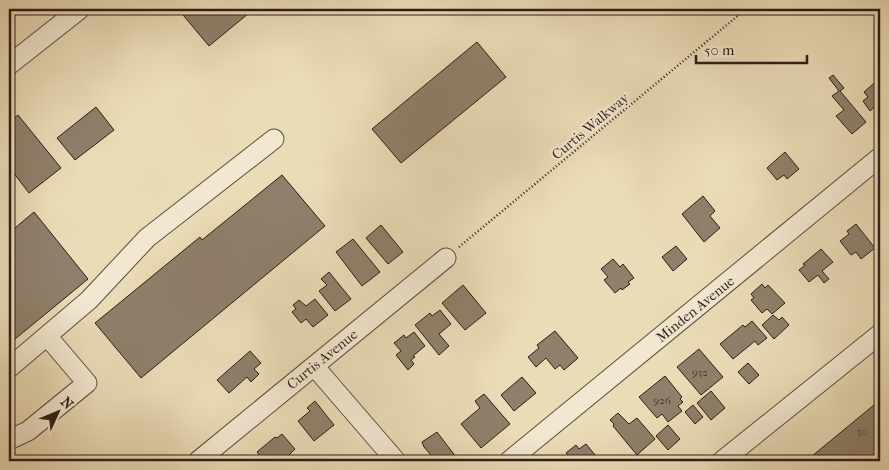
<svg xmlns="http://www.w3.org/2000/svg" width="889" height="470" viewBox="0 0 889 470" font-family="'IM FELL French Canon',serif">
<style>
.building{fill:#8f806b;stroke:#2c1d17}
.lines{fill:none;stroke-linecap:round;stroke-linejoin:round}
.minor-casing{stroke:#5c4d3f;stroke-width:21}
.path{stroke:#2c1d17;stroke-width:2.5;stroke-dasharray:1 2.5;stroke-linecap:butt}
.minor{stroke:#f2e8d1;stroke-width:19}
.labels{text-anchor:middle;stroke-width:4.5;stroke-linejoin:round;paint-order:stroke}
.number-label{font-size:11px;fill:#45362c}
.street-label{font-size:14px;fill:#2c1d17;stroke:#f2e8d1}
</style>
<rect width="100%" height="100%" fill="#ebdcb8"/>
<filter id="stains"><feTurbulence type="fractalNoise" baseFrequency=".004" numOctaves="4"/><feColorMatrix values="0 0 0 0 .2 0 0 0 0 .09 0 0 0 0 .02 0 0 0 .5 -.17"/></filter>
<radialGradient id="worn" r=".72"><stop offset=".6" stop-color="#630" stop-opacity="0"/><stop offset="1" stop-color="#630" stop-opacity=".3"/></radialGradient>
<path class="building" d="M178,9h76l-45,37z
M477,42l29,35 -105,86 -29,-34z
M833,75l11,13 -4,3 26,31 -14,12 -16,-18 8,-6 -12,-14 7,-5 -10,-13z
M880,78v24l-10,9 -7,-10 5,-4 -4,-5z
M96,107l18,23 -39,30 -18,-22z
M18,115l43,53 -32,25 -20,-26v-45z
M785,152l14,17 -12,10 -3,-4 -7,5 -10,-12z
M282,175l43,51 -184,152 -46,-55 105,-86 2,3z
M703,196l12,15 -5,5 10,12 -16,14 -22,-28z
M34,212l54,67 -79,65v-111z
M856,224l19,24 -14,11 -5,-7 -5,3 -11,-14 9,-7 -2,-3z
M381,225l22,27 -15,12 -22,-26z
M353,239l27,33 -18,14 -26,-34z
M676,246l11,13 -14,12 -11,-14z
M821,249l12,13 -11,9 7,8 -5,4 -6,-8 -9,7 -10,-12 6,-5 -2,-1z
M613,259l7,8 3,-3 11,14 -6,4 2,2 -8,6 -1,-2 -6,5 -11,-13 4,-3 -7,-8z
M329,272l22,27 -16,12 -16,-20 8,-6 -6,-6z
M762,284l3,4 3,-3 17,18 -13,11 -5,-5 -5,4 -11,-13 3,-2 -3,-4z
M463,285l23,28 -21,17 -23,-27z
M315,299l13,16 -15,12 -7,-8 -5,4 -9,-11 4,-3 -3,-4 6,-5 7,6z
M440,310l11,14 -12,10 10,12 -10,9 -24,-30 15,-12 2,3z
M773,315l6,5 3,-3 7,8 -15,14 -12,-14z
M752,321l15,17 -9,7 -3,-4 -22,18 -13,-15 23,-19 2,2z
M555,331l23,27 -14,12 -4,-5 -5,4 -9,-11 -10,9 -8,-10 11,-9 -2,-3z
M414,332l11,14 -12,10 2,1 -4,3 3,4 -6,6 -12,-15 5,-4 -7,-8 10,-8 2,3z
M699,349l24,28 -22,18 -24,-28z
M250,351l11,12 -7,6 5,5 -8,8 -4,-5 -18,16 -12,-13z
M748,363l11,12 -10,9 -11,-12z
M665,376l17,21 -2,2 3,3 -5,4 4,5 -14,11 -6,-8 -5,4 -18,-21z
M522,377l14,16 -22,18 -13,-16z
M711,391l14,17 -14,12 -14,-17z
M484,394l26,30 -29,24 -20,-24 19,-16 -5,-7z
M880,400v61h-74z
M315,401l19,24 -20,16 -16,-20 12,-10 -3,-3z
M693,405l10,12 -8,7 -10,-12z
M618,413l11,11 8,-6 18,21 -18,16 -24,-29 1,-2 -4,-4z
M668,425l12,14 -12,11 -12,-14z
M437,432l22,29h-23l-12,-14 -2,-5z
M282,434l13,15 -12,12h-19l-7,-9 18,-15 2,1z
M586,444l14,17h-27l-7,-8 10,-8 3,4z"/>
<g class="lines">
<defs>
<path id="minor" d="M9,65l71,-56
M314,366l82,95
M9,368l80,-68 58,-62 127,-99
M9,440l19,-9 59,-48 -40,-47
M198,461l248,-203
M509,461l371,-304
M722,461l158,-127"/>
</defs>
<use href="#minor" class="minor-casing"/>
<path class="path" d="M459,247l287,-238"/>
<use href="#minor" class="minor"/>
</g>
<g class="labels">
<g class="number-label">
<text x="700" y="376">932</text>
<text x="662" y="404">926</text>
<text x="862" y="435">30</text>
</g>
<g class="street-label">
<text transform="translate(590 126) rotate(-40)" y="5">Curtis Walkway</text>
<text transform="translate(695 309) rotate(-39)" y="5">Minden Avenue</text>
<text transform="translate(322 359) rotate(-39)" y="5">Curtis Avenue</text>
</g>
</g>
<rect width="889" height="470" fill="none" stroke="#ebdcb8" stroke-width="30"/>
<rect x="10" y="10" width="869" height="450" fill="none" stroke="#2c1d17" stroke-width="2.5"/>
<rect x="15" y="15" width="859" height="440" fill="none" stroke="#2c1d17"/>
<g transform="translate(58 412) rotate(46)" stroke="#f2e8d1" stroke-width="4" paint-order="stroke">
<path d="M0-4L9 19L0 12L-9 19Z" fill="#2c1d17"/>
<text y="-8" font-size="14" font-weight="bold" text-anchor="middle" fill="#2c1d17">N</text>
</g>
<path d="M696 55v8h111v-8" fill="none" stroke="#2c1d17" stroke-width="2.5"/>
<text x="704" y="55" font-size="15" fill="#2c1d17" stroke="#f2e8d1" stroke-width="4" paint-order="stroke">50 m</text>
<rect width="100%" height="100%" filter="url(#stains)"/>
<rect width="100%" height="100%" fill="url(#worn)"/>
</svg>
